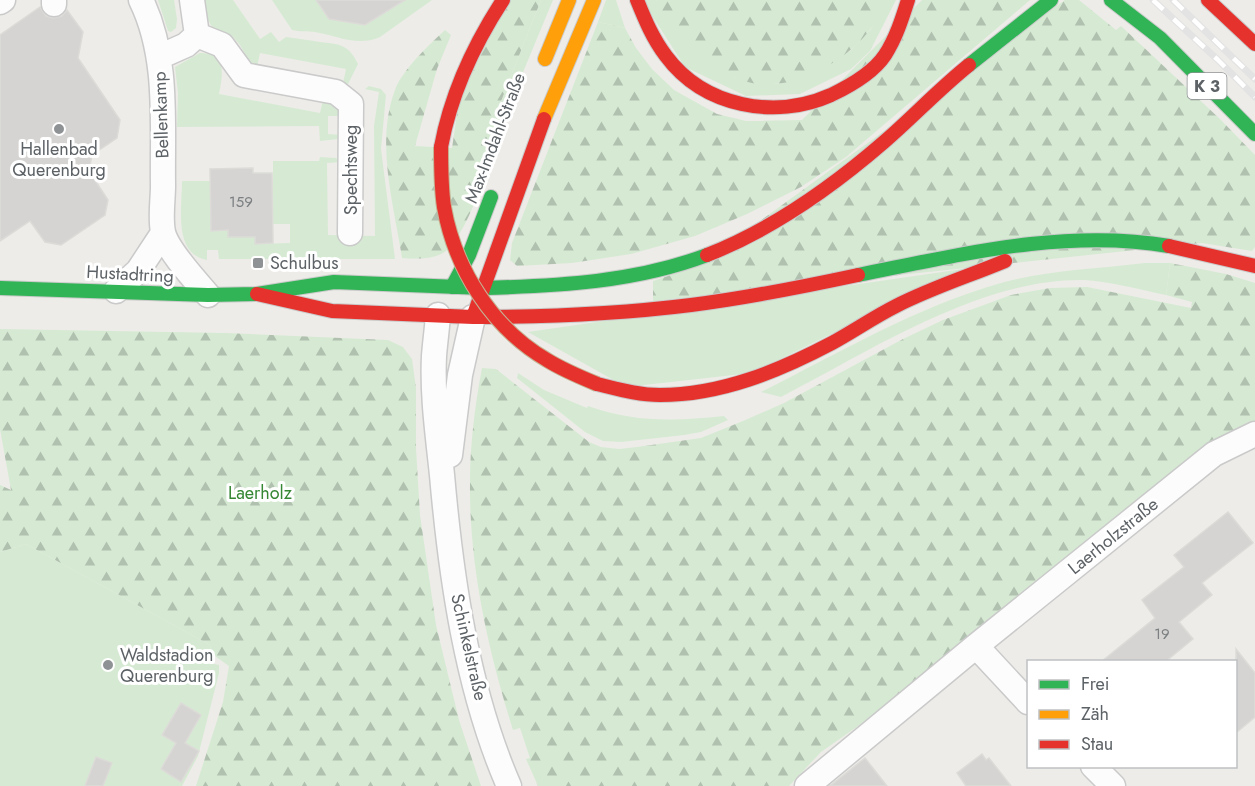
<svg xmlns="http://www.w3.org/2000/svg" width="1255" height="786" viewBox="0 0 1255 786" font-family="Jost,sans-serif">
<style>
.green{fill:#d6ead3}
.forest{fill:url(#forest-firs)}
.building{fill:#d5d4d2;stroke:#dcdbd8;stroke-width:1.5}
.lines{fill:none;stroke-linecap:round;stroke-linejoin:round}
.street-casing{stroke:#cacaca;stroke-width:27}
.fast-casing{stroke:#cacaca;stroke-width:16}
.slow-casing{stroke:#cacaca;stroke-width:16}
.jam-casing{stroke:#cacaca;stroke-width:16}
.street{stroke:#fcfcfc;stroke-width:24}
.fast{stroke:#30b455;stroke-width:14}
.slow{stroke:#ff9f0a;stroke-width:14}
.jam{stroke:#e5322d;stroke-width:14}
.rail-casing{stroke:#e3e3e3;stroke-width:7}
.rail{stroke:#fff;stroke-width:4.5;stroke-dasharray:14;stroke-linecap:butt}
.jam-bridge-casing{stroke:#c5b394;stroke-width:16;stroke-linecap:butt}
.jam-bridge{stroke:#e5322d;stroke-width:14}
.poi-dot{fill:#8f9294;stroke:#fff;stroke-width:2}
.labels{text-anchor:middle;stroke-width:6;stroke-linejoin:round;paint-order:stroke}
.number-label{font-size:15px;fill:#7c8082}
.shield{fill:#fff;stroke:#8e9194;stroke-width:1.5}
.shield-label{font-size:16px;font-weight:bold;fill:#5d6266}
.street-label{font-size:18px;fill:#5d6266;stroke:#fff}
.poi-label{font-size:18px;fill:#5d6266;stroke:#fff;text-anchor:start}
.park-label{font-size:18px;fill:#358734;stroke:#fff}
</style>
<defs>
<pattern id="forest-firs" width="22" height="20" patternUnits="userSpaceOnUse" patternTransform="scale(1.5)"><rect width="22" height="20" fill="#d6ead3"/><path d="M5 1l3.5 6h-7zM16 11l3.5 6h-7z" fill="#b1c1af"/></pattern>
</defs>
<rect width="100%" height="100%" fill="#edece8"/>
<path class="green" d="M158,0h16l3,19 -1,9 -5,4 -3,-1z
M203,0h30l27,39 11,-7 8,10 7,-5c10,1 19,3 28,4 23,4 33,0 44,23l-10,20 -5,-1 3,-14 -86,-16 -3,14 -5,-1 -12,-21 -7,-8 -21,-10 -5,-9z
M272,0h44l13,19 36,6 40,-25h27l-52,37c-23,10 -42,-1 -65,-5 -7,-1 -16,0 -23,-2z
M541,0h12l-49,118 -8,-4z
M606,0h10l9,28 -27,-6z
M642,0h14l19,33 59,44 23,7h22l71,-33 21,-22 14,-29h11l-26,51 -19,18 -51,25 -54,2 -61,-29z
M200,53c27,0 23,20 19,41l101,19 3,-13 7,2 10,8 1,6h-13v18l13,1 -3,4 -18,2 -1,-15 -142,1 1,-34 -3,-26z
M369,86l12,3 5,6 -5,54 14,110h-176l-1,-9h-11v10c-34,-6 -25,-53 -25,-79h28l1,50 17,-1 27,7 1,7 34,-1v-19h-17v-63h46l1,-4 16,1 5,4 -14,1 1,72 47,1 -1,-110 5,-34 -14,-3z
M1145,263h25l-4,32c-25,-5 -61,-15 -86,-15 -102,0 -210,71 -299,117l-20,-5c78,-39 155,-85 240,-109 46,-13 96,-14 144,-20z
M963,269l-211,104 -126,14 -98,-55z
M518,373l26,17 43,18 1,-2c49,17 85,15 136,10l4,4 -27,12 -17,3 -63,7 -18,-1 -18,-9 -68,-54z
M26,544l184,101 4,19 5,1v8l-21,83 -16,30h-182v-234z"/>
<path class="forest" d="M510,0h31l-45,114 8,4c-11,33 -33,111 -57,132 -11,10 -31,9 -45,8 -8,-53 -27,-115 -7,-168 7,-20 35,-46 50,-60l6,5 -14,34 -22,77 37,2 9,-61z
M656,0h229c-5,21 -23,42 -41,55 -26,19 -51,31 -85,29 -17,-1 -50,-17 -63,-28 -17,-13 -33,-36 -40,-56z
M922,0h108l-184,157 -45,30 -54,27 -52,22 -64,18 -59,9 -55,3 -7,-6 2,-17 86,-221 27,6 11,20 16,21 22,21 43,24 29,7 56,-1z
M1065,0h14l37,30 5,-4 100,94 34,35v92l-3,4 -50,-8 -549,58v-20l45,-15z
M1170,263l56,11 29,9v145l-367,277 -67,47 -32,34h-251l-12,-27 4,-1 -10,-30 -7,2c-25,-80 -44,-164 -43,-248 0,-38 5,-77 12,-114l14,1 93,73 12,5 18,2 18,-2 64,-9 42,-17 41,-18 119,-64 40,-19 68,-25 39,-7 37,-1 104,21 1,-6 -26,-7z
M0,329l225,4 163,7 15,7 9,12 4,29v60l4,67 16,110 23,95 22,66h-285l27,-84 6,-36 -17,-12 -2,-9 -184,-101 -26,8v-67l11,5 -11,-61z"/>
<path class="building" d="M316,0h89l-40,25 -36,-6z
M40,7l6,9 7,2 9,-2 5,-6 16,22 -5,26 42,62 -3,18 -25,17 -3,16 19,29 -3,15 -44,30 -16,-3 -15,-21 -30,20v-206z
M253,168v5h19l1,70 -18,1v-7h-27v-7l-17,1 -1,-62z
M1228,512l25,31 -51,40 10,12 -33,27 14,17 -28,23h-64l54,-44 -13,-18 42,-33 -10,-12z
M1236,649l19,24v44l-19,16z
M181,703l20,12 -16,28 14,8 -18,31 -20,-13 15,-26 -14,-8z
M982,754l4,6 3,-2 22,28h-45l-9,-13z
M96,757l16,6 -9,23h-18z
M865,758l22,28h-58l2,-1z"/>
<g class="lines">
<defs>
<path id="street" d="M54,0v4
M141,0c28,57 21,124 22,186 0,14 -3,31 0,46 4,18 33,49 45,63
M192,0l5,35 25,10 22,30 92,17 15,12 -1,129
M0,2l3,-2
M159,57l27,-12 11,-10
M116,291l22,-20 25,-38
M438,315c-1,14 -3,28 -4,41 -2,40 4,80 8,119 9,103 25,215 67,311
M450,455l10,-80 13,-58
M976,646l52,56
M1093,766l20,20
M807,786l169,-140 238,-192 41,-20"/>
<path id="fast" d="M1111,0l49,38 95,96
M969,65l82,-65
M858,275c101,-20 207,-47 311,-29
M452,287l17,-32 22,-58
M0,288l208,7 49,-1 77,-12 149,6
M483,288c76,-2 153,-6 224,-33"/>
<path id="slow" d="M545,59l24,-59
M544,119l50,-119"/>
<path id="jam" d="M637,0c8,20 16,39 29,56 38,51 109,64 165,39 19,-9 42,-22 54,-40 11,-17 17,-36 23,-55
M1208,0l47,44
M441,147c10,-54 32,-101 62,-147
M1169,246l86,20
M707,255c64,-25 125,-68 177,-113 29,-25 55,-53 85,-77
M257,294l75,17 141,6 71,-198
M473,317c73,0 146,-3 218,-12 56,-7 111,-18 167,-30
M597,384c21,5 41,11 63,11 61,0 119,-24 172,-52 22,-12 42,-26 64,-37 35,-18 73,-30 109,-45"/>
</defs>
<use href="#street" class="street-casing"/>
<use href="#fast" class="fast-casing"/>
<use href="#slow" class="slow-casing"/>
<use href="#jam" class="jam-casing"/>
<use href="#street" class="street"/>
<use href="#fast" class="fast"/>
<use href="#slow" class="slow"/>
<use href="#jam" class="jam"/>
<defs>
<path id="rail" d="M1153,0l65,60 37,37
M1173,0l82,79"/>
</defs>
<use href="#rail" class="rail-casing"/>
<use href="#rail" class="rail"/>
<defs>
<path id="jam-bridge" d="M441,147c0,20 0,40 3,60 11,62 48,121 103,153 16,10 33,17 50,24"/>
</defs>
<use href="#jam-bridge" class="jam-bridge-casing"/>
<use href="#jam-bridge" class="jam-bridge"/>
</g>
<g class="poi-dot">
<circle cx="59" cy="129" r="6"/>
<rect x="252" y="257" width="12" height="12" rx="3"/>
<circle cx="108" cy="665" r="6"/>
</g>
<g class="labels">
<g class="number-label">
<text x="241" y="207">159</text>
<text x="1162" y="639">19</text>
</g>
<rect class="shield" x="1187.5" y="73" width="39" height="26" rx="4.5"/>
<g class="shield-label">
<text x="1207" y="92">K 3</text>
</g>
<g class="street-label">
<text transform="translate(161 115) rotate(-92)" y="6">Bellenkamp</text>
<text transform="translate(495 138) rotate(-69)" y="6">Max-Imdahl-Straße</text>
<text transform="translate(351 170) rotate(-90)" y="6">Spechtsweg</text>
<text transform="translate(130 274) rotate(3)" y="6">Hustadtring</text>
<text transform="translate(1113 536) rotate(-39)" y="6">Laerholzstraße</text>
<text transform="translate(469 647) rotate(77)" y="6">Schinkelstraße</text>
</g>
<g class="poi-label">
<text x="59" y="155" text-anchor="middle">Hallenbad<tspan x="59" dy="21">Querenburg</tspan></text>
<text x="270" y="269">Schulbus</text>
<text x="120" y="661">Waldstadion<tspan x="120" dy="21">Querenburg</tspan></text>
</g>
<g class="park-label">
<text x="260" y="499">Laerholz</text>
</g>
</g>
<rect x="1027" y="660" width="210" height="108" fill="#ffffff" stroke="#bec0c2" stroke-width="1.5"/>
<rect x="1039" y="680" width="30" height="9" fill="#30b455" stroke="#bec0c2" stroke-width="1.5"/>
<text x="1081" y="690" font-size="18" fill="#5d6266">Frei</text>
<rect x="1039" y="710" width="30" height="9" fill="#ff9f0a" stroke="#bec0c2" stroke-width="1.5"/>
<text x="1081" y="720" font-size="18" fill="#5d6266">Zäh</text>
<rect x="1039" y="740" width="30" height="9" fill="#e5322d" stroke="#bec0c2" stroke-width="1.5"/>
<text x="1081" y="750" font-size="18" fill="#5d6266">Stau</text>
</svg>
